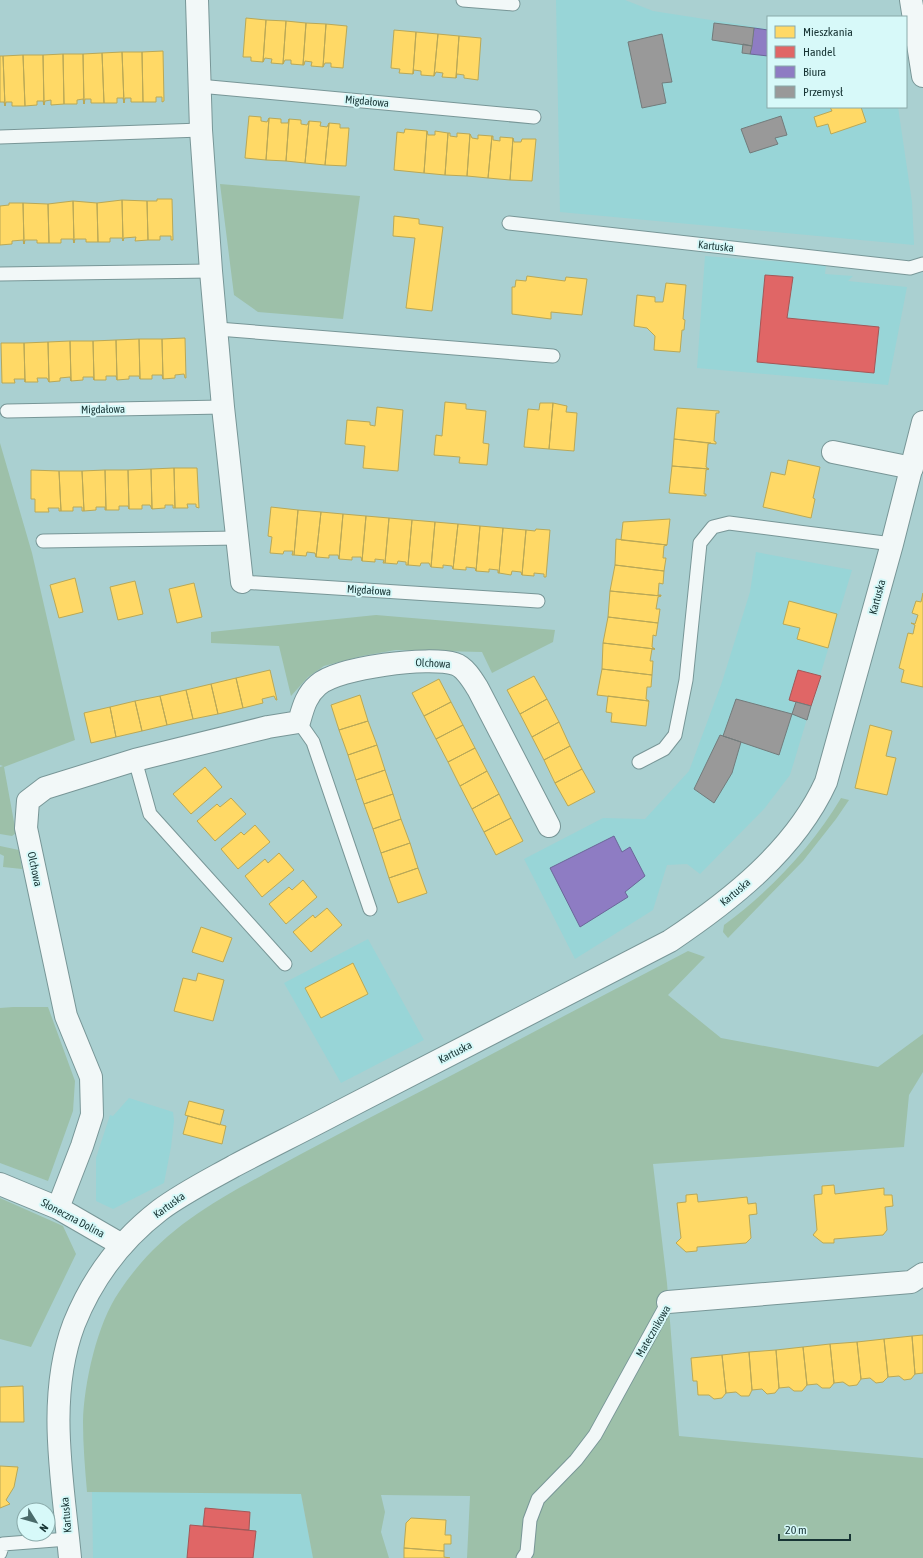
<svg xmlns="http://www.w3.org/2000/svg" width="923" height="1558" viewBox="0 0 923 1558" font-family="'Asap Condensed',sans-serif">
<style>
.built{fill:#98d5d7}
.green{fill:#9dc0a9}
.homes{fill:#ffd966;stroke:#b9a857}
.shops{fill:#e06666;stroke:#a45757}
.offices{fill:#8e7cc3;stroke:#6a6698}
.industry{fill:#999;stroke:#727b7b}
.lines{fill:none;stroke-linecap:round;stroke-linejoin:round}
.lane-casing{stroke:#789697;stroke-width:15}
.street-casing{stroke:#789697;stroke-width:24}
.secondary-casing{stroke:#789697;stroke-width:24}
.lane{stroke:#f2f8f8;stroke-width:13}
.street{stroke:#f2f8f8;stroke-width:22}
.secondary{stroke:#f2f8f8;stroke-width:22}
.labels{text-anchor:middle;stroke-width:4;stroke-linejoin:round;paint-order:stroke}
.street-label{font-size:11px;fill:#173434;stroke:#d7f9f9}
</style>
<rect width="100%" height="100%" fill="#aad0d1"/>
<path class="built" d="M556,0h69l28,11 115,18v78h130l14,95 2,43 -354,-33z
M705,256l121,9 -1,9 28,2 -5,5 59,6 -19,98 -191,-17z
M756,552l96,18 -62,205 -26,34 -64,65 -13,-10 -20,1 -14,45 -78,49 -51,-100 79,-41 42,1 44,-48 33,-89 28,-90z
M368,939l56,101 -83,43 -57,-100z
M129,1098l44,14 1,9 -3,26 -7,36 -51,26 -17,-8v-43l14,-43 3,1z
M92,1491l209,3 12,64h-220z"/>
<path class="green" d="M220,184l140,12 -17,123 -85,-7 -24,-17z
M0,443l32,110 43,187 -71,27 12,66 -4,3 -12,-2v-67l3,-1 -3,-1z
M376,615l179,15 -2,12 -61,31 -10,-21 -86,-2 -34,6 -38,10 -16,11 -17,19 -12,-50 -68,-3v-11z
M841,798l8,2 -13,19 -33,42 -75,77 -5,-6 1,-7c46,-34 88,-78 117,-127z
M0,846l19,4 3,19 -19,-2 1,-11 -4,-2z
M688,951l17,6 -37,38 53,43 157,29 45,-33v38l-14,23 -5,52 -251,17 14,119 12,153 244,22v100h-456l3,-62 -89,-1 4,17 -4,20 8,26h-76l-12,-64 -214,-2c-2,-23 -4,-47 -4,-70 1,-39 14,-98 36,-130 39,-59 89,-87 149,-120 43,-24 88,-47 132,-70 96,-50 192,-101 288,-151z
M13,1007h35l27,74 -2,30 -25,70 -48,-18v-155z
M0,1198l63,28 13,28 -45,93 -31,-8z"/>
<path class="homes" d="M246,18l20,2 -3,42 -12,-1v-4h-8z
M266,20l20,1 -3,43 -12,-1 1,-4 -7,-1 -2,4z
M286,21l20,2 -3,42 -12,-1v-4h-6l-2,4z
M306,23l20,1 -3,43 -12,-1 1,-4 -7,-1 -1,4h-1z
M326,24l21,2 -4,42 -12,-1v-4h-6l-2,4z
M394,30l22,2 -3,42 -14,-1 1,-4 -9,-1z
M416,32l22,2 -4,42 -13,-1v-4l-7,-1 -1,4z
M438,34l21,2 -3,42 -14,-1 1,-4 -7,-1 -2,4z
M459,36l22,2 -3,42 -14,-2v-3l-7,-1 -1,4z
M163,51l1,50 -2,1v-5h-6v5h-13l-1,-50z
M122,52l2,51 -1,-5h-6v5h-13l-2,-50z
M122,52h20l1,50h-12v-4h-6l-1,5z
M102,53l2,50h-13v-4h-6l-1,5 -1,-50z
M63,54l1,50 -13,1v-5l-6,1 -1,4 -1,-50z
M63,54h20l1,50 -1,-5 -6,1v4h-13z
M23,55h20l1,50 -1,-4h-6v4l-12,1z
M23,55l2,51h-13v-4h-6l-1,4 -2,-50z
M0,56h3l2,50 -1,-4h-4z
M830,107h31l5,15 -35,12 -3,-10 -11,3 -3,-10 18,-6z
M249,116l12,1v4l6,1 2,-4 -3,42 -21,-2z
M269,118l12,1v4h7l1,-4 -3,42 -20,-1z
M289,119l12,1v4l6,1 2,-4 -4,42 -19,-2z
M309,121l12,1 -1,4 7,1 2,-4 -4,42 -20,-2z
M329,123l11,1v4h9l-3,38 -21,-1z
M405,129l22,2 -3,42 -30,-3 3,-38 7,1z
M427,131l1,4h7v-4l13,2 -3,42 -21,-2z
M448,133h2v3l7,1v-4l13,1 -3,42 -22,-1z
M470,134l2,4 6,1v-4l14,1 -4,42 -21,-2z
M492,136h1v4l7,1v-4l13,1 -3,42 -22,-2z
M513,138l1,4h7l1,-3h14l-4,42 -22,-1z
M157,199h15l1,41h-2v-4h-11v4h-12l-1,-39h10z
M122,200l25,1 1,39 -13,1 1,-4 -12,1 -1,3z
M122,200l1,41 -1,-3h-12v4h-12l-1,-39z
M73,201l1,42 -1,-4h-12v4h-12l-1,-39z
M73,201l24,2 1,39h-12v-3h-11l-1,4z
M9,203h14l1,41 -1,-4 -11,1v3l-12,1v-39l9,-1z
M23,203l25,1 1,39h-12v-3h-12l-1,4z
M394,216l25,3v5l24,3 -11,84 -26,-3 9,-70 -22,-2z
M527,276l38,5 1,-4 21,2 -5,36 -31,-3v7l-39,-5v-27h3l1,-7 10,1z
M666,283l20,2 -3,34 2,1 -1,10h-2l-2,22 -26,-2 1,-14 -8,-8 -13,-2 3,-31 18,2v5h8z
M185,338l1,40h-1l-1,-4 -9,1v3l-12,1 -1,-40z
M139,339h23l1,40 -1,-4h-10v4h-12z
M139,339l1,40 -1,-3h-10v3l-12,1 -1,-40z
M116,340l1,40 -1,-4h-10v4h-12l-1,-39z
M70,341h23l1,39 -1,-3h-10v3l-12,1z
M70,341l1,40 -1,-4 -10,1v3l-11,1 -1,-40z
M48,342l1,40 -2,-4h-10l1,4h-13l-1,-39z
M1,343h23l1,39v-3h-11l1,4h-13z
M445,402l21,2v5l20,2 -3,32 6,1 -2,21 -28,-2 1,-6 -26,-2 2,-20 6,1z
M540,403h13l-4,46 -25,-2 4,-38 11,1z
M553,403l14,3 -1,6 11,1 -3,38 -25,-2z
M377,407l26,3 -5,61 -35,-3 2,-22 -20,-2 2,-24 23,2v3l5,1z
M677,408l42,3v2h-3l-2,28 2,1v2l-42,-5z
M674,439l37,4 -3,1 -2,23 3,2 -37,-3z
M788,460l32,7 -7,31 2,1 -4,19 -48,-11 8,-35 14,3z
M672,466l37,3 -3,1 -2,24h2v2l-37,-3z
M174,468h23l2,40 -3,-1v-3h-9l1,4h-13z
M174,468l1,40h-2v-3h-8v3l-13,1 -1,-40z
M151,469l1,40 -2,-4h-8v4h-13l-1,-39z
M31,470l28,1 2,40h-2v-3h-11l1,4h-14v-13h-4z
M105,470h23l1,39 -1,-3h-9v4h-13z
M105,470l1,40h-1v-3h-9v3l-12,1 -2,-40z
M59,471h23l2,40h-2v-4h-9v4h-12z
M271,507l27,3 -4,45h-2l1,-4h-9l-1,3 -13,-1 2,-16 -4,-1z
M298,510l23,2 -5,45 -1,-4 -8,-1 -1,4 -12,-1z
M321,512l22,2 -4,45 -1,-4h-9v3l-13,-1z
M343,514l23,2 -4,45 -1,-4h-9v3l-13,-1z
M366,516l23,2 -4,45h-2l1,-3 -9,-1v3l-13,-1z
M389,518l23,2 -4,45h-2v-3l-8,-1 -1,3 -12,-1z
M670,519l-3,26 -46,-5 2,-18z
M412,520l23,2 -4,45 -2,-4h-8l-1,3 -12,-1z
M435,522l23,2 -5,45 -1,-3 -9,-1v3l-12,-1z
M458,524l22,2 -4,45 -1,-3 -9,-1v3l-13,-1z
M480,526l23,2 -4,45h-1v-3l-9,-1v3l-13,-1z
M503,528l23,2 -4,45 -1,-3 -9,-1 -1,4 -12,-2z
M536,529l14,1 -4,47h-2v-3l-10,-1v3l-12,-1 4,-45 9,1z
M616,539l51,6 -3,1 -1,12h3l-2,13 -49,-6z
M615,565l49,6 -1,13 -4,-1 -1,12h3v1l-51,-5z
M75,578l8,34 -24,6 -9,-33z
M135,581l8,33 -25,6 -8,-33z
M194,583l8,34 -25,6 -8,-34z
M610,591l51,5 -3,1 -2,12h4l-2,14 -50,-6z
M923,593v94l-22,-5 3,-12 -5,-2 9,-35 5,1 2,-9 -4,-2 4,1 3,-9 -6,-2 4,-12 5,1z
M789,601l48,13 -9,34 -31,-9 3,-11 -17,-4z
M608,617l50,6 -2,13 -3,-1 -1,12 3,2 -52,-6z
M603,643l52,6h-3l-2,12h3l-1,14 -50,-6z
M602,669l50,6 -1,12h-4l-1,12 3,2 -52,-6z
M270,670l7,30h-1l-2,-4 -12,3 1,4 -20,5 -7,-30z
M534,676l13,23 -27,15 -13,-24z
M236,678l7,30 -25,6 -7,-30z
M439,679l12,23 -27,14 -12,-23z
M211,684l7,30 -25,5 -7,-29z
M186,690l7,29 -26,6 -7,-29z
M360,695l8,26 -29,9 -8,-25z
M160,696l7,29 -25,6 -7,-30z
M608,696l41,5 -3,25 -35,-4 1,-9 -6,-1z
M547,699l12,23 -27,15 -12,-23z
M135,701l7,30 -26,6 -6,-30z
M451,702l12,23 -27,14 -12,-23z
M110,707l6,30 -25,6 -7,-30z
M368,721l9,24 -29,10 -9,-25z
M559,722l11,24 -26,14 -12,-23z
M463,725l12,23 -27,14 -12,-23z
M870,725l22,6 -6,25 10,2 -9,37 -32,-7z
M377,745l8,25 -29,10 -8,-25z
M570,746l12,23 -27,14 -11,-23z
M475,748l12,23 -27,15 -12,-24z
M205,767l17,20 -31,27 -18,-20z
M582,769l13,23 -27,14 -13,-23z
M385,770l8,24 -29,10 -8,-24z
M487,771l12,23 -27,15 -12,-23z
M393,794l8,25 -28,10 -9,-25z
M499,794l12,24 -27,14 -12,-23z
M231,798l15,16 -31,27 -18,-20 20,-17 3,3z
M511,818l12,23 -27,14 -12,-23z
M401,819l9,24 -29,10 -8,-24z
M255,825l15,17 -32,27 -17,-20 20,-17 3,3z
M410,843l8,25 -29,10 -8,-25z
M279,853l15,17 -32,27 -17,-21 20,-17 3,4z
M418,868l9,25 -29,10 -9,-25z
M303,880l14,17 -31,27 -17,-20 20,-17 3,3z
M327,908l15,17 -31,27 -18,-20 20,-17 2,3z
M201,927l31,11 -9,24 -31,-10z
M353,963l15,31 -47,24 -16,-30z
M198,973l26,7 -11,41 -39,-10 9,-33 13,3z
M189,1101l35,9 -4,15 -35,-10z
M188,1116l38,10 -4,18 -39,-10z
M834,1185l1,9 49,-6v7h8l1,11 -8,1 2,23 -4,5 -49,4v4h-11l-10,-8 4,-5 -3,-35 8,-1v-8z
M697,1194l1,8 49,-5 1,7 8,-1 1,11 -8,1 2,23 -5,5 -49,4v4l-11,1 -10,-9 5,-5 -4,-35 9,-1v-7z
M923,1335v38l-8,1 -3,-38z
M912,1336l3,38 -4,5 -7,1 -5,-4 -11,1 -4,-38z
M884,1339l4,38 -5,5 -7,1 -6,-5 -9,1 -4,-37z
M857,1342l4,37 -4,6 -8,1 -6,-4 -9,1 -4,-39z
M830,1344l4,39 -4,5h-8l-5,-4 -10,1 -4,-38z
M803,1347l4,38 -5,6h-8l-5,-4 -10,1 -3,-38z
M776,1350l3,38 -4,5 -8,1 -5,-5 -10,1 -3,-38z
M749,1352l3,38 -3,6h-8l-5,-4 -10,1 -4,-38z
M722,1355l4,38 -4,5 -8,1 -5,-4h-11l-1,-14h-4l-2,-23z
M23,1386l1,36h-24v-35z
M0,1466l18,1 -4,20 -8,13 4,4 -10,4z
M411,1518l35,2 -1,15h6v9h-7v7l-40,-3 2,-25z
M404,1548l40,3v6l6,1h-46z"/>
<path class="shops" d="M765,275l28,2 -6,41 92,9 -5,46 -117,-11z
M798,670l23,6 -10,30 -22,-6z
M205,1508l45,4 -1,18 -46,-4z
M190,1525l66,6 -3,27h-66z"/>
<path class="offices" d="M754,28l14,2v26l-18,-2z
M614,836l8,16 8,-5 15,29 -20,16 3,5 -48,30 -30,-59z"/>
<path class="industry" d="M714,23l40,5 -2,18 -40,-6z
M662,34l10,48 -10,1 4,20 -24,5 -14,-66z
M743,44l9,2 -2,8 -8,-1z
M781,116l6,19 -12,3 3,6 -28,9 -9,-24z
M736,699l56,15 -13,41 -56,-19z
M796,702l15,4 -4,14 -15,-6z
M720,735l21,7 -9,31 -18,30 -20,-14z"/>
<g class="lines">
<defs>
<path id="lane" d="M463,0l50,4
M199,86l335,31
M0,137l201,-7
M509,223l401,45 13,-4
M0,274l211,-3
M218,329l335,27
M7,411l216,-4
M43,541l195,-3
M242,582l296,19
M299,722l14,20 57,167
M135,760l15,54 135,150
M639,762l25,-13 11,-14 11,-55 14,-137 13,-16 16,-4 163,21
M0,1553l3,-9 65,-5
M523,1558l4,-6 3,-32 8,-21 38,-39 19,-25 73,-133"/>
<path id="street" d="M197,0l4,130 10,141 12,136 19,175
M833,452l79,16
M0,1184l58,24 64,37
M58,1208l24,-62 10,-31 -1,-38 -25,-61 -40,-188 2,-27 17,-13 90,-28 133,-33 31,-5c4,-14 7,-27 19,-37 21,-18 111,-29 137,-21 10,3 18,17 23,25l71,137
M668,1302l243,-20 12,-8"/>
<path id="secondary" d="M911,0l12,76
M70,1558c-7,-76 -24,-160 4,-234 18,-45 47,-84 86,-114 23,-17 49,-30 74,-44 34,-18 69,-35 103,-53 111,-57 222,-115 333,-172 61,-41 125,-91 156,-159l66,-238 31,-122"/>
</defs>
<use href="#lane" class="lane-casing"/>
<use href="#street" class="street-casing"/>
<use href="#secondary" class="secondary-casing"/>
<use href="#lane" class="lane"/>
<use href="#street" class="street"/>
<use href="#secondary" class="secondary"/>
</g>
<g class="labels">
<g class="street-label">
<text transform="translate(367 101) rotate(5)" y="4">Migdałowa</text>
<text transform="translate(716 246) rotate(6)" y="4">Kartuska</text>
<text transform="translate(103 409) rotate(-1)" y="4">Migdałowa</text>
<text transform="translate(369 590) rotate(4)" y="4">Migdałowa</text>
<text transform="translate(877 597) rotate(-75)" y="4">Kartuska</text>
<text transform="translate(433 663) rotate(3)" y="4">Olchowa</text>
<text transform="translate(35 869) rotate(78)" y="4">Olchowa</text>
<text transform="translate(735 892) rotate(-40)" y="4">Kartuska</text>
<text transform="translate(455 1052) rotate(-27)" y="4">Kartuska</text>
<text transform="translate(169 1205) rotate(-36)" y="4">Kartuska</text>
<text transform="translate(73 1218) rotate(28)" y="4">Słoneczna Dolina</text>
<text transform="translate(653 1331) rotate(-60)" y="4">Matecznikowa</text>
<text transform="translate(66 1515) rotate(-95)" y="4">Kartuska</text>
</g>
</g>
<rect x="767" y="16" width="140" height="92" fill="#d7f9f9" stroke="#8aaaaa"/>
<rect x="775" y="26" width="20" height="12" fill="#ffd966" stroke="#8aaaaa"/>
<text x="803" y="36" font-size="12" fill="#173434">Mieszkania</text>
<rect x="775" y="46" width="20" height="12" fill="#e06666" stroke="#8aaaaa"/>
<text x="803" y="56" font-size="12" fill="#173434">Handel</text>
<rect x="775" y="66" width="20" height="12" fill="#8e7cc3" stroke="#8aaaaa"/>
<text x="803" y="76" font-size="12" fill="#173434">Biura</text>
<rect x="775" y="86" width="20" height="12" fill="#999999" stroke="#8aaaaa"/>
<text x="803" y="96" font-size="12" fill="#173434">Przemysł</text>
<g transform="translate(36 1522) rotate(127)"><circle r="19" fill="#d7f9f9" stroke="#8aaaaa"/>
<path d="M0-3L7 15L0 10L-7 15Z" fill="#4a6b6b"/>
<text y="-6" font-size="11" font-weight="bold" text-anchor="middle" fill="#173434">N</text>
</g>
<path d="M779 1534v6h71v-6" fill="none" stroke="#173434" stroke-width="2"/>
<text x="785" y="1534" font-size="12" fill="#173434" stroke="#d7f9f9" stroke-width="3" paint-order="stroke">20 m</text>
</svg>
